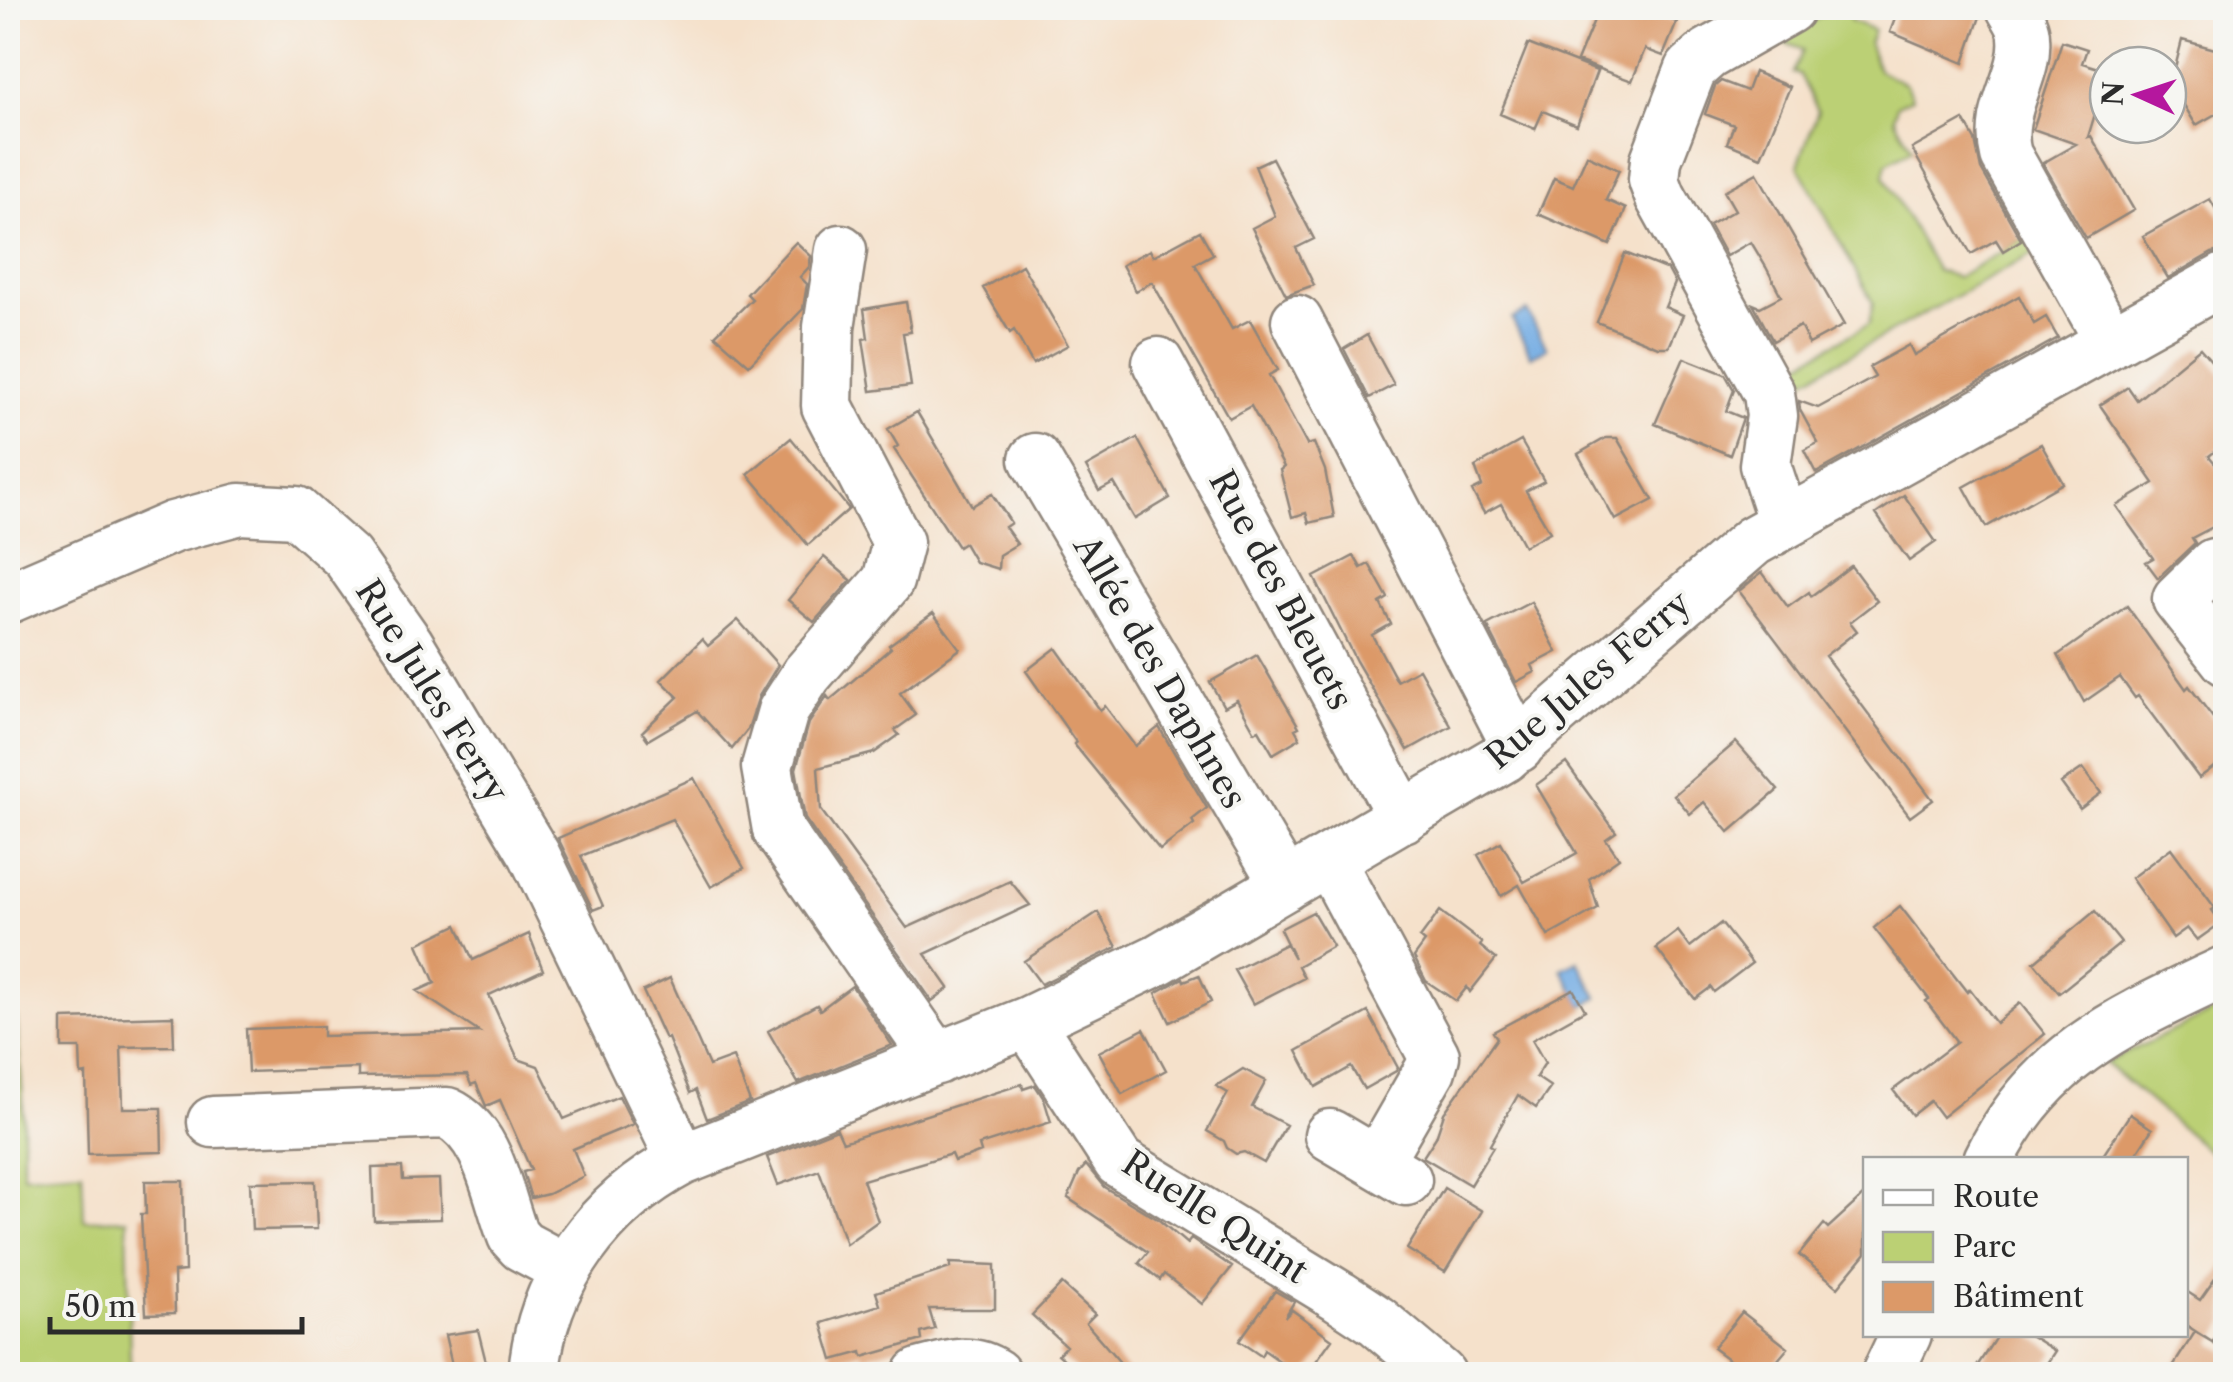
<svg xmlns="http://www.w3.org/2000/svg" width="2233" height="1382" viewBox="0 0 2233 1382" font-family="'Libre Caslon Text',serif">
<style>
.green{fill:#bbd074;stroke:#737e50;stroke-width:2.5}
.water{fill:#73ace3;stroke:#4f6c87;stroke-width:2.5}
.building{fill:#dc9968}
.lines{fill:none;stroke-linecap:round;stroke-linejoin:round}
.minor-casing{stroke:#90867b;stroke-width:55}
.minor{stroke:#fff;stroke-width:50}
.labels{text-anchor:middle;stroke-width:8;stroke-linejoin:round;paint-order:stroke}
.street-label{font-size:35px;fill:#2b2b2b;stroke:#f6f6f2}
</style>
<rect width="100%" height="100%" fill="#f6f6f2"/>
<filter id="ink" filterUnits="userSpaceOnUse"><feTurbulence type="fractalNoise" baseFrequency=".01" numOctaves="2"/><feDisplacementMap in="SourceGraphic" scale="20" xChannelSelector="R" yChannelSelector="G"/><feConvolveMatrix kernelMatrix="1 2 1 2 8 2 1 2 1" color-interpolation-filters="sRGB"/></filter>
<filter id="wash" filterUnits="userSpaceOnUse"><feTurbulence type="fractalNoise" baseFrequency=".0048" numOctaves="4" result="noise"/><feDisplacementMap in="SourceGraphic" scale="40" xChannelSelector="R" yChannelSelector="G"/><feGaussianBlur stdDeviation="2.25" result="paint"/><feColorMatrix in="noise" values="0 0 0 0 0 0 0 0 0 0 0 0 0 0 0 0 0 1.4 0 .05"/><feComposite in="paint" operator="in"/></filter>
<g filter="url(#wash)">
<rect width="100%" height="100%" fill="#f5e1cb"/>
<path class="green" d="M1836,8h19l-5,12 24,10 -5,14 9,26 28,14 6,14 -15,7 -3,13 18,31 -25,14 -3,13 53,95 20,6 70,-40 9,15 -243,134 -9,-14 85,-48 4,-21 -75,-138 20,-54 -18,-36 -7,-2 10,-23 -25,-10z
M2225,1006v159l-120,-102z
M8,1016h8l7,82v77l59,-4 2,49 43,-1 3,141 4,14h-126z"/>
<path class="water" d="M1527,311l20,37 -16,8 -19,-37z
M1578,961l20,37 -16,8 -20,-37z"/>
<g id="blocks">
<path class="building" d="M1599,8h41l37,14 -14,34 -18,-7 -13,32 -55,-20z
M1899,8h84l-19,55 -74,-31z
M2182,40l44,12v56l-30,17 -15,-25 -13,-4z
M2062,41l25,8 -5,14 26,8 -20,66 3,-1 43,74 -48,28 -43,-75 33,-19 -43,-15z
M1528,44l69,27 -20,54 -34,-14 -8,18 -35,-15z
M1754,72l36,15 -29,70 -34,-14 7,-18 -29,-11 10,-28 6,-5 26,10z
M1964,120l11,20 6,29 40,71 -18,11 -7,-11 -25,14 -59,-105z
M1587,155l32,15 -13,30 20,9 -16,36 -72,-31 16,-36 19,8z
M1272,158l42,81 -18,9 18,37 -28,10 -34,-67 23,-12 -20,-50z
M1757,173l87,152 -35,19 -9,-18 -27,15 -20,-37 7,3 21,-11 -15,-29 -15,-25 -25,14 -17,-31 26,-15 -11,-19z
M2210,199l16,28v22l-14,4 -44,25 -25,-42z
M1200,231l13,23 -18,10 37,65 18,-9 28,50 -9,5 38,70 7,-2 11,27 9,47 -25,6 -3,-10 -14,4 -12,-47 4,-3 -33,-61 -22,12 -77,-136 -16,9 -14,-26 28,-15 3,6z
M796,242l15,14 -2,11 -9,10 7,7 -4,25 -54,56 -34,-30 37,-36 -5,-5z
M1625,253l43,17 7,13 -10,24 18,8 -14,32h-11l-61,-25z
M1022,265l46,80 -35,19 -19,-34 -4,3 -27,-45z
M2019,296l15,28 12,-7 12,21 -242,135 -12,-23 14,-7 -18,-33 -1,-9 19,7 57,-31 -6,-10 40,-22 5,10z
M906,302l5,30 -8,1 8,53 -40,5 -8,-52 5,-1 -4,-29z
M1367,335l27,50 -25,13 -25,-49z
M2200,348l26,30v65l-17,13 17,20v44l-34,18 3,5 -37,35 -12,-16 7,-4 -37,-52 38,-23 -54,-78 28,-18 9,13z
M1684,358l41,16 9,16 -8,21 17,7 -13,37 -75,-31z
M917,412l55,94 20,-12 19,29 -6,4 12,17 -18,11 -1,14 -23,-7 -11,-19 -6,4 -64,-98 4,-3 -10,-17z
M791,438l58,71 -41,36 -60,-71z
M1137,438l33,60 -35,21 -21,-36 -15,8 -13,-24z
M1606,438h11l36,62 -38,20 -37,-66z
M1521,441l23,40 -18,10 24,41 -26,14 -23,-42 -17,9 -12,-22 10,-5 -7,-19z
M2041,444l22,39 -77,44 -22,-40z
M1904,495l32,47 -27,19 -33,-47z
M1354,556l7,12 8,-4 19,34 -8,5 11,21 -19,11 25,46 22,-12 32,57 -43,24 -52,-89 -42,-84z
M824,557l27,23 -37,42 -26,-22z
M1851,566l26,35 -27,21 7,9 -32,25 108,144 -23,17 -171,-226 23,-19 26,35 21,-15 2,4z
M1531,602l26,50 -25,13 3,7 -19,10 -29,-57z
M2127,606l59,83 3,-3 37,49v23l-27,20 -61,-82 -3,2 -15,-21 -36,25 -26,-47z
M933,613l27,36 -60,44 16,22 -21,15 4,5 -25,18 -56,15 3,42 86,118 103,-47 20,24 -105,49 24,34 -17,13 -127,-182 -9,-50 13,-46 18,-27 3,4 61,-52 -2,-3z
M738,620l40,45 -19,31 -11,33 -16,20 -35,-38 -49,29 -6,-8 36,-35 -17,-17 41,-41 6,7z
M1056,648l44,62 5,-4 30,40 24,-19 48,81 -15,12 2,4 -34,26 -86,-106 2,-2 -50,-71z
M1257,655l42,72 -4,2 5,9 -27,16 -14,-24 -4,2 -18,-32 -13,7 -14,-25z
M1736,742l42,48 -49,42 -25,-30 -14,12 -16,-19z
M1566,763l50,69 -10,7 13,19 -30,21 9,29 -50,28 -29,-51 -18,11 -23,-41 23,-13 23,40 53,-29 -41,-68z
M2083,768l18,25 -21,16 -19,-26z
M694,778l50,90 -33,19 -39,-68 -91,37 22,50 -10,4 -35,-72z
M2171,848l44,60 -3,2 9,13 -24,17 -10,-12 -14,10 -42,-60z
M1900,906l67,86 3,-3 26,34 24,-20 25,31 -103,83 -12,-16 -18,14 -19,-25 64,-48 -31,-41 3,-2 -55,-71z
M1440,911l42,32 -2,3 16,13 -26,33 -3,-5 -11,14 -30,-20 -12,-24 11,-15 -5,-4z
M2095,911l26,32 -62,50 -25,-31z
M1098,912l19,35 -76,37 -17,-23z
M1313,912l20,34 -35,20 6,12 -51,26 -19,-34 52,-26 8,14 -14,-29z
M1721,923l31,40 -38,29 -3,-5 -16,12 -39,-51 22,-17 12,16z
M457,925l16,35 56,-26 14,36 -54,25 29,64 20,7 26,53 55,-23 14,28 -60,25 11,27 -36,18 -17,4 -8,-26 8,-2 -31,-70 -14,6 -10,-23 -5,2 -4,-10 -109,2v-9l-110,4 -2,-43 77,-3v10l156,-4 -62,-41 18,-8 -17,-39z
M1199,975l12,27 -41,20 -14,-29 27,-15 1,3z
M670,978l39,88 24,-9 17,45 -43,17 -11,-29 -6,3 -22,-55 -3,1 -22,-48z
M852,986l40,59 -94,38 -30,-52 49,-26 3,5z
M1573,989l12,21 -53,30 13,23 -9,14 15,10 -15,21 -18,-13 -28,50 3,2 -23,38 -47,-28 13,-20 8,-24 53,-75 -4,-6z
M1368,1012l30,56 -2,3 -32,18 -13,-22 -35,20 -19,-36z
M173,1016l1,30 -53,1 2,61h38l1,44 -74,2 -2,-80 -5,1 -1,-27h-18v-29z
M1144,1029l22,41 -44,24 -23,-42z
M1243,1069l23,12 -14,26 34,18 -22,38 -20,-11 -8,2 -9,-6 -3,-7 -17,-10 21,-38 -12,-7z
M1022,1084l1,5 12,-4 9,14 7,23 -72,23 2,7 -13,5 -14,4 -3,-7 -88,26 15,41 -32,23 -27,-74 -41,15 -11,-28 70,-28 6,13z
M2130,1114l22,15 -20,31h-32z
M1086,1165l18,22 55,33 28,24 4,-5 41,28 -30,37 -38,-30 -4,6 -21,-17 9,-11 -80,-54 11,-25z
M402,1167l1,13 36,-1 2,40 -67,2 -2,-53z
M145,1181h38l2,90 -11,1 1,41 -29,1 -5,-100h5z
M315,1181l2,48 -65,1 -2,-48z
M1444,1188l38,23 -37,61 -38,-23z
M1866,1193v60l-28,34 -39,-32 25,-31 4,4z
M950,1263l45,2v44h-66l6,20 -14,4 1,7 -59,17 -1,-5 -29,8 -11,-37 58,-18 -4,-13 74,-24z
M2226,1263v59l-14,21 14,8v23h-58l27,-42 17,10 -26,-17v-34l14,9z
M1062,1284l33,30 -9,9 44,51h-50l-22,-20 8,-8 -34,-31z
M1275,1291l19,11 -9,15 7,-7 40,29 -25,35h-9l-34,-24 -3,6 -22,-15z
M1742,1312l46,36 -22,26h-18l-35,-26z
M478,1330l11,44h-35l-9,-39z
M1998,1334h30l27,17 -15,23h-68z"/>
</g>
</g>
<g filter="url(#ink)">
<use href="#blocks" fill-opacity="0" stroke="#90867b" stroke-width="2.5"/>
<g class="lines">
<defs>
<path id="minor" d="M2012,8c5,9 12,18 12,29 4,40 -30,72 -18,118l105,187
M841,250l-12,77 -2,79 71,136 -10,39 -81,93 -24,37 -16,56 11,63 159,229
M1297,321l221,426
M1158,363l245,454
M1035,459l251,426
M1784,523l-19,-58 7,-49 -3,-23 -109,-197 -6,-16 2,-20 35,-91 17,-15 81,-46
M2214,564l-36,35 48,61
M8,598l165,-71 67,-18 56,3 51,45 61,87 126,210 148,306
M1329,860l105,196 -4,14 -53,92
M1028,1022l91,140 220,134 38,25 63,53
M213,1122l234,-9c43,20 50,82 66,123l9,10 43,23
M1330,1135l76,45
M1989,1160c51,-106 136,-141 237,-189
M534,1374c7,-94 67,-171 148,-214l346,-138 131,-63 345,-202 249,-216 473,-263
M919,1374c26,-7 52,-17 76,0
M1887,1374l19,-40"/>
</defs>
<use href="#minor" class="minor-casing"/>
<use href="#minor" class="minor"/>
</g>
</g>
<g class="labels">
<g class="street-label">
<text transform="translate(1281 590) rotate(62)" y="12">Rue des Bleuets</text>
<text transform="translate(1160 672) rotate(60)" y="12">Allée des Daphnes</text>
<text transform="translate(1588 680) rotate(-40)" y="12">Rue Jules Ferry</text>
<text transform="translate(432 691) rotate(58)" y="12">Rue Jules Ferry</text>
<text transform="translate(1215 1217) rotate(33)" y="12">Ruelle Quint</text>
</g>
</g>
<rect width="2233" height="1382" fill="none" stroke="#f6f6f2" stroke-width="40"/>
<rect x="1863" y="1157" width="325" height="180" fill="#f6f6f2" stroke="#a5a5a2" stroke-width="2.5"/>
<rect x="1883" y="1190" width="50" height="15" fill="#ffffff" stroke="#a5a5a2" stroke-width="2.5"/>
<text x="1953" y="1207" font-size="30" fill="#2b2b2b">Route</text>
<rect x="1883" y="1232" width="50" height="30" fill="#bbd074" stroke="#a5a5a2" stroke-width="2.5"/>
<text x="1953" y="1257" font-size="30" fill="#2b2b2b">Parc</text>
<rect x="1883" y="1282" width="50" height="30" fill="#dc9968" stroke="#a5a5a2" stroke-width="2.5"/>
<text x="1953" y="1307" font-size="30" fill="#2b2b2b">Bâtiment</text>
<g transform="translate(2138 95) rotate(273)"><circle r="48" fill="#f6f6f2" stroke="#a5a5a2" stroke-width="2.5"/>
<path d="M0-8L18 38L0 25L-18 38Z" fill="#b5179e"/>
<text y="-15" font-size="28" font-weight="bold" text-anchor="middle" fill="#2b2b2b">N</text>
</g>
<path d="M50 1317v15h252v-15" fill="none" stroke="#2b2b2b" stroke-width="5"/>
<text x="65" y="1317" font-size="30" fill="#2b2b2b" stroke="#f6f6f2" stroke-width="8" paint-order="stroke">50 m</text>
</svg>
